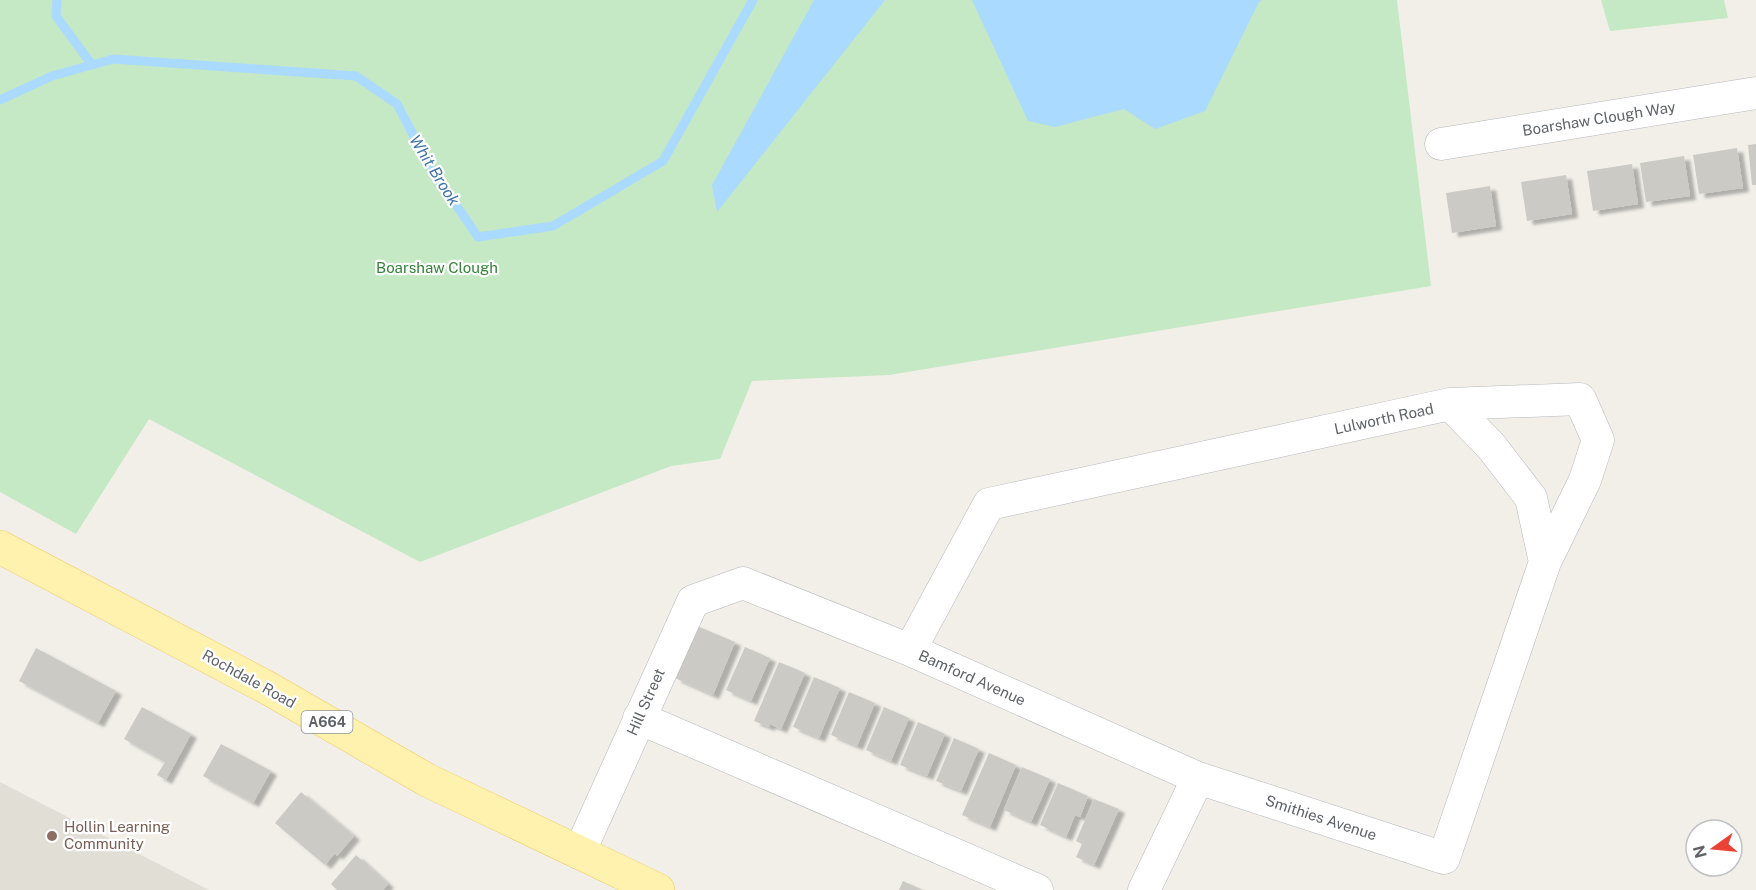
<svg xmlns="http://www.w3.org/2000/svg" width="1756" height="890" viewBox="0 0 1756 890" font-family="'Public Sans',sans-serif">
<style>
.education{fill:#e1ded6}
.green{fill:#c5e8c5}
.water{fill:#aadaff}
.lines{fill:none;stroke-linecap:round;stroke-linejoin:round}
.stream{stroke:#aadaff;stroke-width:9}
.building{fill:#cccac5;filter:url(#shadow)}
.minor-casing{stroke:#b5b8bc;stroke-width:33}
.major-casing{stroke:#f2c960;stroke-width:34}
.minor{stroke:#fff;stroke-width:32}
.major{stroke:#fff2af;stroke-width:33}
.education-dot{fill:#8d6e63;stroke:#fff;stroke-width:2}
.labels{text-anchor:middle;stroke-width:4.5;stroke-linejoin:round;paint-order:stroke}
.shield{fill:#fff;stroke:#8f9295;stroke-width:1.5}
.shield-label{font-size:14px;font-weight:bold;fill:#5f6368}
.street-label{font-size:15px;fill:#5f6368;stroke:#fff}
.park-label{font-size:15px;fill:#348238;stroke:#fff}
.education-label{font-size:15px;fill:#785e54;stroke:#fff;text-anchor:start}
.water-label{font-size:16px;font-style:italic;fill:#4174aa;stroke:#fff}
</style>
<defs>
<filter id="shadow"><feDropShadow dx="6" dy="4" stdDeviation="1.5" flood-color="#0004"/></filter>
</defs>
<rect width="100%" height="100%" fill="#f1efe8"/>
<path class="education" d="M0,782l209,108h-209z"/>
<path class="green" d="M0,0h1397l34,286 -542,89 -137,6 -32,78 -49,7 -251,96 -271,-143 -73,115 -76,-42z
M1601,0h123l4,18 -118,13z"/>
<path class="water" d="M814,0h71l-168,212 -5,-27z
M972,0h290l-3,2 -54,109 -50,18 -31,-20 -69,18 -27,-6z"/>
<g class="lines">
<path class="stream" d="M57,0l-1,16 36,49
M0,100l52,-24 61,-17 243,17 41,28 33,63 48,70 75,-11 110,-65 90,-161"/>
</g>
<path class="building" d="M1756,144v41h-4l-4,-40z
M1737,148l6,40 -44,6 -6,-39z
M1684,156l6,40 -44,6 -6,-39z
M1632,164l6,40 -45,7 -6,-40z
M1566,175l6,39 -45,7 -6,-39z
M1490,186l6,40 -44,7 -6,-40z
M697,626l38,16 -22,53 -38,-17z
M745,647l25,11 -19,43 -25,-11z
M36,648l80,43 -18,32 -79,-42z
M779,662l26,11 -24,56 -11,-5 -1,3 -15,-6z
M814,677l26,11 -21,50 -26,-11z
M849,692l26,11 -18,43 -26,-11z
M142,707l49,27 -25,46 -9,-5 8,-13 -41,-23z
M884,707l25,11 -18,43 -25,-11z
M918,722l27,12 -18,42 -27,-11z
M954,738l25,11 -18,42 -25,-10z
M221,744l50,27 -18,32 -50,-27z
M989,753l27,12 -26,62 -28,-12z
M1022,767l28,12 -19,43 -27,-12z
M1058,783l30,13 -8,21 -5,-2 -9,22 -26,-12z
M301,792l53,44 -17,20 -2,-3 -10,12 -50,-42z
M1094,799l25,10 -25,56 -18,-8 6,-13 -6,-3z
M356,855l32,29 -5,6h-46l-6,-6z
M903,881l20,9h-24z"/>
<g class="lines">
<defs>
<path id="minor" d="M1441,144l315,-51
M1450,404l130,-5 18,41 -13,40 -40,82
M639,718l398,172
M579,853l114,-252 50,-18 167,67 288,128 246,80 101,-296 -14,-64 -40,-52 -41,-42 -461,100 -79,146
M1144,890l54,-112"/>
<path id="major" d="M0,547l266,140 161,93 231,110"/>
</defs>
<use href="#minor" class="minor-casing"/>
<use href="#major" class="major-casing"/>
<use href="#minor" class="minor"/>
<use href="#major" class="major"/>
</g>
<circle class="education-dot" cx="52" cy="836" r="6"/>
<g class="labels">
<rect class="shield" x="301.5" y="711" width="51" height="22" rx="4.5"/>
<g class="shield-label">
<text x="327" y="727">A664</text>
</g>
<g class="street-label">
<text transform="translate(1599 119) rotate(-9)" y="5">Boarshaw Clough Way</text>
<text transform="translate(1384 419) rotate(-12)" y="5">Lulworth Road</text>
<text transform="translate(972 678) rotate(24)" y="5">Bamford Avenue</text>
<text transform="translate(249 679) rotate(29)" y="5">Rochdale Road</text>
<text transform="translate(646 702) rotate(-66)" y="5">Hill Street</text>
<text transform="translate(1321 818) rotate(18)" y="5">Smithies Avenue</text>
</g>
<g class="park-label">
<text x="437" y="273">Boarshaw Clough</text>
</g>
<g class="education-label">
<text x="64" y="832">Hollin Learning<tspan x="64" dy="17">Community</tspan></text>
</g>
<g class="water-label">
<text transform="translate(435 170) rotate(58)" y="6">Whit Brook</text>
</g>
</g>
<g transform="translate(1714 848) rotate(255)"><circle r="28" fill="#ffffff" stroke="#bfc1c3" stroke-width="1.5"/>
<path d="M0-4.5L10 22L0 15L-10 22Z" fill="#ea4335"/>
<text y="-9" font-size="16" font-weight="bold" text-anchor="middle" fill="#5f6368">N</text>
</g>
</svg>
